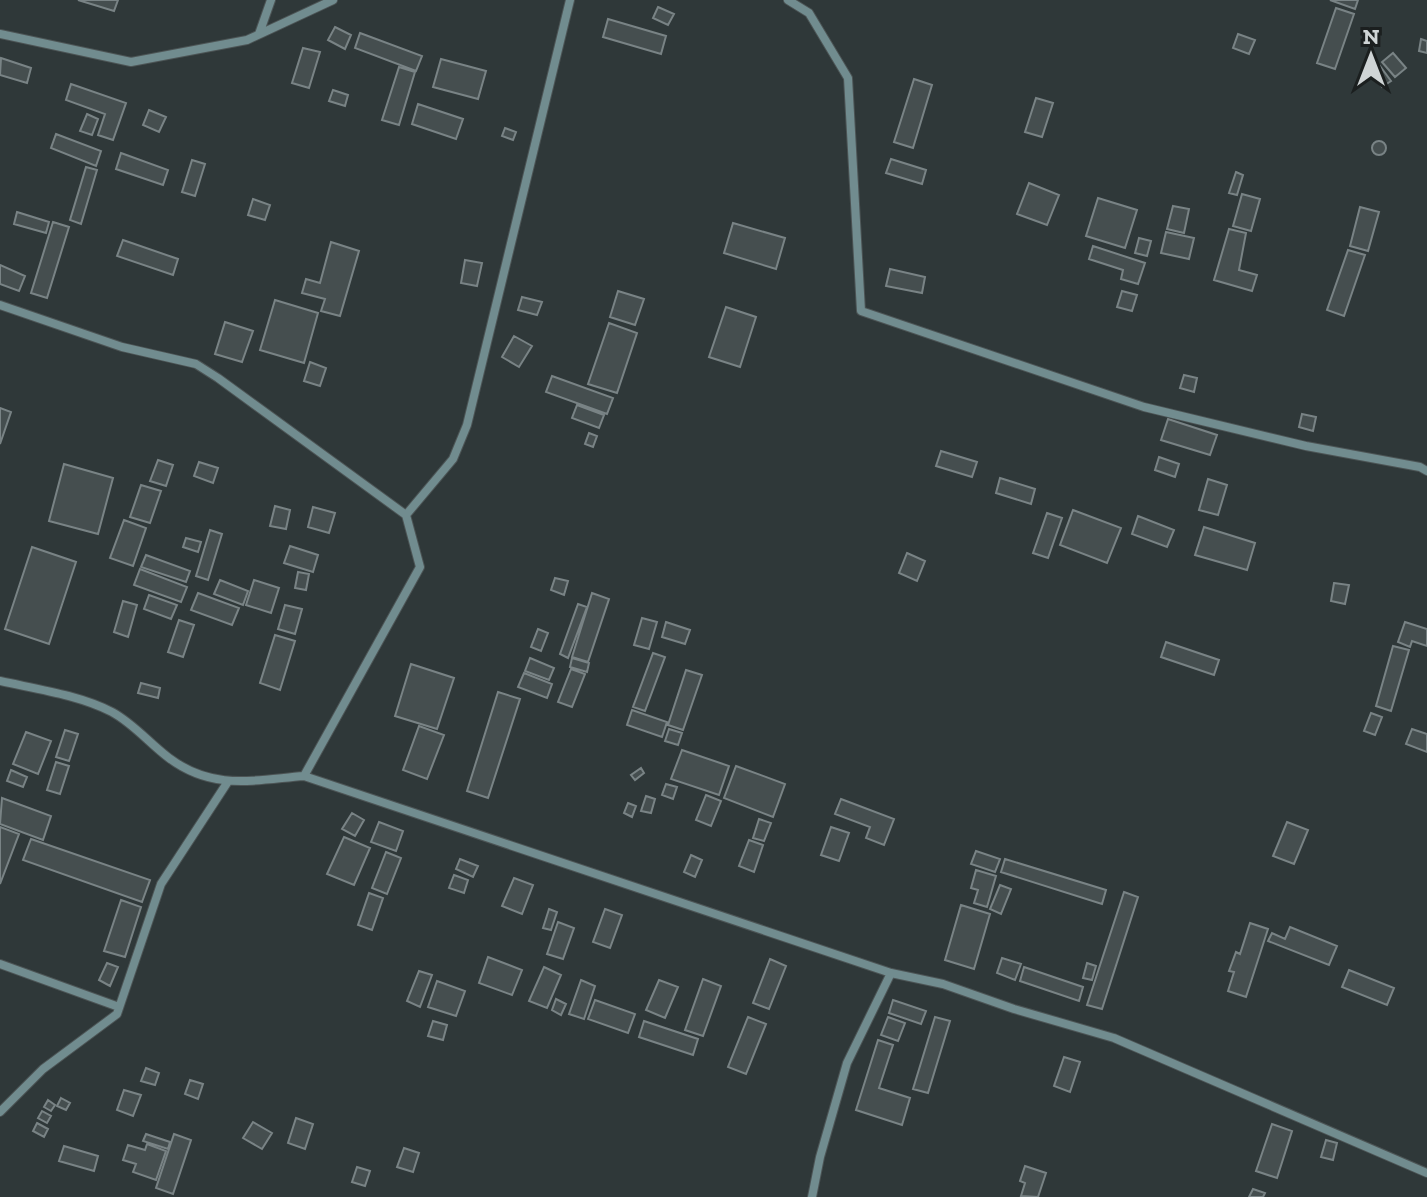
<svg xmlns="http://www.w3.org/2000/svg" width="1427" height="1197" viewBox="0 0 1427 1197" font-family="'Zilla Slab',serif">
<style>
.building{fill:#454e4f;stroke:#798385;stroke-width:2}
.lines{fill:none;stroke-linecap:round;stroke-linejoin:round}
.street-casing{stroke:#4c5455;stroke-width:10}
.street{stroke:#718c8f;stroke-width:8}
</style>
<rect width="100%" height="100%" fill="#2f3839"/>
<path class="building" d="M78,0h40l-4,11z
M1330,0h28l-3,9z
M658,7l16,7 -6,11 -15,-7z
M1336,8l18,6 -19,55 -18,-6z
M608,19l58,17 -5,18 -58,-17z
M335,27l16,8 -6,14 -17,-9z
M360,33l62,23 -6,15 -61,-23z
M1238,34l17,6 -6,14 -16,-6z
M1421,39l6,2v12l-8,-2z
M303,48l17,4 -11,36 -17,-5z
M1393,53l13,15 -11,9 -13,-15z
M1,58l30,10 -4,15 -27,-8z
M441,59l45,12 -8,28 -45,-12z
M1380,66l11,15 -9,6 -11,-15z
M399,67l16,5 -16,53 -17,-5z
M914,79l18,6 -19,63 -19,-6z
M71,84l55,19 -13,37 -15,-5 7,-21 -39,-14z
M333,90l15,5 -3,11 -16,-5z
M1036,98l17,5 -11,34 -17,-5z
M418,104l45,15 -7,20 -44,-15z
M149,110l17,7 -7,15 -16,-7z
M87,114l11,5 -6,16 -12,-4z
M505,128l11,4 -3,8 -11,-4z
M56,134l45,17 -5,15 -45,-18z
M1372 148a7 7 0 1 1 14 0a7 7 0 1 1-14 0Z
M121,153l47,17 -5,15 -47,-16z
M891,159l35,11 -4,14 -36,-11z
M192,160l13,4 -10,32 -13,-4z
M86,167l11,3 -16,54 -11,-4z
M1236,172l7,3 -6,20 -8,-2z
M1029,183l30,12 -12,30 -30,-11z
M1242,194l18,5 -9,32 -18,-5z
M1098,198l39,12 -12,38 -39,-12z
M253,199l17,6 -5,15 -17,-5z
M1173,206l16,3 -5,24 -17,-4z
M1360,207l19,5 -11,39 -18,-5z
M17,212l32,10 -3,11 -32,-9z
M53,222l16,5 -22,71 -16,-5z
M733,223l52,15 -9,31 -52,-16z
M1229,229l17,4 -7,37 18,5 -5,16 -38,-11z
M1166,232l28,6 -5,21 -28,-6z
M1139,238l12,3 -4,15 -12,-3z
M123,240l55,19 -5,16 -56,-19z
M331,242l28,9 -19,65 -19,-5 4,-12 -23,-6 4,-14 14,4z
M1093,246l52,17 -7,21 -17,-5 2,-9 -34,-11z
M1348,250l17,5 -21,61 -17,-6z
M465,260l17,3 -5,23 -16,-3z
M0,265l25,11 -6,15 -19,-7z
M890,269l35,8 -3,16 -36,-7z
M618,291l26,8 -9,26 -25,-8z
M1122,291l15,4 -5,16 -15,-4z
M522,297l20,5 -5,13 -19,-5z
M275,300l43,13 -14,50 -44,-13z
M726,307l30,10 -16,50 -31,-10z
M225,322l28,9 -11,31 -27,-8z
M609,323l28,10 -20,60 -29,-9z
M514,336l18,10 -13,21 -17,-10z
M310,362l16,6 -6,18 -16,-5z
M1184,375l13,3 -3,14 -14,-4z
M552,376l61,22 -6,16 -61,-22z
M577,405l27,10 -5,13 -27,-10z
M0,408l11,4 -11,32z
M1302,414l14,3 -3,14 -14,-4z
M1168,419l49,16 -7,20 -49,-15z
M589,433l8,3 -4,11 -8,-3z
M941,451l36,11 -5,15 -36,-11z
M1159,457l20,7 -4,13 -20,-7z
M158,460l15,5 -7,21 -16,-5z
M199,462l19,6 -5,15 -19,-7z
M64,464l49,14 -15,56 -49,-13z
M1000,478l35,11 -4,15 -35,-11z
M1208,479l19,6 -9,30 -19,-5z
M141,485l20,6 -11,32 -20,-6z
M275,506l15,4 -4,19 -16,-3z
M313,507l22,6 -6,20 -21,-6z
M1073,510l48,18 -14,35 -47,-18z
M1047,513l15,5 -14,40 -15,-5z
M1138,516l36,14 -7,17 -35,-13z
M124,520l22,8 -13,38 -23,-8z
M1204,527l51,16 -8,27 -52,-15z
M210,530l12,4 -14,46 -12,-4z
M186,538l15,4 -3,10 -15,-5z
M290,546l28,9 -5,17 -29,-9z
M32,547l44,15 -27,82 -44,-15z
M907,553l18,8 -8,20 -18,-8z
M146,555l44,16 -4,11 -45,-15z
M140,569l47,18 -6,15 -47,-17z
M298,572l11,2 -3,16 -11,-2z
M555,578l13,3 -4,14 -13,-5z
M220,580l28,11 -5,14 -29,-11z
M254,580l25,8 -8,25 -25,-8z
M1334,583l15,2 -4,19 -14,-3z
M198,593l41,15 -7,17 -41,-15z
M592,593l17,6 -21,63 -16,-5z
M149,595l28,10 -6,14 -27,-10z
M123,601l14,4 -9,32 -14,-5z
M578,604l9,3 -19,51 -8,-4z
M285,605l17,4 -7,25 -17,-5z
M642,618l15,4 -8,27 -15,-4z
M179,620l15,5 -11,32 -15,-5z
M666,622l24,8 -5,14 -23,-7z
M1405,622l22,7v17l-15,-5 -2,6 -12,-5z
M538,629l10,4 -7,18 -10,-4z
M275,635l20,6 -15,49 -20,-7z
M1166,642l53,18 -5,15 -53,-18z
M1393,646l16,4 -18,61 -15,-5z
M653,653l12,4 -20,54 -12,-4z
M530,658l24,10 -5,12 -24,-9z
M572,658l17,5 -2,9 -17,-5z
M411,664l43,14 -17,51 -42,-13z
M571,669l14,5 -13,33 -14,-5z
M686,670l16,5 -19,55 -15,-5z
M524,673l28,11 -5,14 -29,-11z
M141,683l19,5 -2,10 -20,-5z
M498,692l22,7 -32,99 -21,-7z
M632,710l35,12 -5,15 -35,-12z
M1371,713l11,4 -7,18 -11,-4z
M419,726l25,9 -17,44 -24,-9z
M669,729l13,4 -4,12 -13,-4z
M1412,729l15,5v18l-21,-8z
M65,730l13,4 -9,27 -13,-4z
M26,732l25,9 -13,33 -25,-10z
M682,750l47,16 -10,29 -48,-16z
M56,762l13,4 -9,28 -13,-4z
M736,766l49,18 -12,33 -49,-19z
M641,768l3,5 -9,7 -4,-5z
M11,770l16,7 -4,10 -16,-6z
M666,784l11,3 -4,12 -11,-4z
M706,795l15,6 -10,25 -15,-6z
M646,796l9,3 -4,14 -10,-2z
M2,798l49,18 -8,24 -43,-16z
M841,799l53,20 -10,26 -18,-7 4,-11 -35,-13z
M628,803l8,3 -4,11 -8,-4z
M352,813l12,7 -9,16 -13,-7z
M759,819l12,4 -7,18 -11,-3z
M379,822l24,9 -7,20 -25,-9z
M1287,822l21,8 -14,34 -21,-8z
M0,827l19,7 -19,50z
M831,827l18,6 -10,28 -18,-6z
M344,837l26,11 -16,37 -27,-11z
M31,839l119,41 -8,22 -119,-42z
M749,840l14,5 -9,27 -15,-6z
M976,851l24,8 -5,13 -24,-8z
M386,852l15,6 -14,36 -15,-6z
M691,855l11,5 -7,17 -11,-5z
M460,859l18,7 -5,11 -17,-8z
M1005,859l101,31 -4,14 -101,-32z
M976,870l20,6 -9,31 -13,-4 4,-13 -7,-2z
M454,875l14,5 -4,13 -15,-5z
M514,878l19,7 -11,29 -20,-8z
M1000,885l11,4 -10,25 -11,-5z
M1124,892l14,5 -36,112 -15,-4z
M369,893l14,5 -11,32 -14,-5z
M121,900l20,7 -16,50 -21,-6z
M961,905l29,9 -16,55 -29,-9z
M549,909l8,3 -6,18 -8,-2z
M605,909l17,6 -12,33 -17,-6z
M558,922l16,6 -11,31 -16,-5z
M1250,923l18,6 -22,68 -18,-6 6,-19 -5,-1 7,-19 4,2z
M1290,927l47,19 -8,19 -61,-24 4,-8 13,6z
M488,957l34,13 -10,25 -33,-12z
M1002,958l19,6 -6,16 -18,-7z
M770,959l16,7 -17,43 -16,-6z
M107,963l11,4 -8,19 -11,-6z
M1087,963l9,3 -4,14 -9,-2z
M544,967l17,8 -14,33 -18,-7z
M1024,967l59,20 -4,14 -59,-20z
M1349,970l45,18 -7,17 -45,-18z
M419,971l13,4 -12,32 -13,-6z
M703,979l18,7 -18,50 -18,-6z
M581,980l14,6 -11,33 -15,-5z
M659,980l19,7 -13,31 -19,-8z
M437,981l28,10 -9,25 -28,-9z
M556,999l10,5 -5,11 -9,-5z
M595,1000l40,14 -7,19 -40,-14z
M893,1000l33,11 -5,13 -32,-11z
M748,1017l18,7 -20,50 -18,-7z
M888,1017l17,6 -7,18 -17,-6z
M935,1017l15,4 -22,72 -15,-4z
M433,1021l14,4 -4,15 -15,-4z
M644,1021l54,18 -5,16 -54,-18z
M878,1040l15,5 -14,43 31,10 -8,27 -46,-15z
M1064,1057l16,5 -10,30 -16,-6z
M146,1068l13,5 -4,12 -14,-4z
M190,1080l13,4 -5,15 -13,-5z
M124,1090l17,5 -8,21 -16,-6z
M61,1098l9,5 -4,7 -9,-4z
M48,1100l7,5 -4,6 -7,-4z
M42,1111l9,5 -4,7 -9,-5z
M296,1118l17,6 -8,25 -17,-6z
M253,1122l19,11 -10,16 -19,-11z
M37,1123l11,6 -4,8 -11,-6z
M1272,1124l20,7 -15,47 -21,-7z
M146,1134l24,8 -2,7 -25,-8z
M174,1134l17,6 -18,54 -17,-6z
M1326,1140l11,3 -4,17 -12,-3z
M147,1144l19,7 -10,29 -23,-8 3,-8 -13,-4 5,-15 17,5z
M64,1146l34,10 -4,15 -35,-10z
M404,1148l15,5 -6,19 -16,-5z
M1025,1166l21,7 -8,24 -17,-1 4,-13 -5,-2z
M357,1167l13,4 -5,15 -13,-4z
M1253,1189l12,4 -2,4h-14z"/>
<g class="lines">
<defs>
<path id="street" d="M788,0l21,13 39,65 13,233 283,96 162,39 114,21 7,4
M0,34l131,28 116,-22 86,-40
M259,34l12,-34
M0,305l122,42 74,17 22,14 188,137 14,52 -116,209
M406,515l47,-56 14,-34 103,-425
M0,681c36,8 79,14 112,31 22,12 37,31 57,46 44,33 85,22 135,18l587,197 52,11 71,25 100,29 313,135
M0,964l119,43
M0,1112l43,-43 74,-55 44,-130 66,-101
M812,1197l8,-40 27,-94 44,-90"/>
</defs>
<use href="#street" class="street-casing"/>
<use href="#street" class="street"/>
</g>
<g transform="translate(1371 56)" stroke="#1b1f1f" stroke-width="6" paint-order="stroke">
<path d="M0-6L14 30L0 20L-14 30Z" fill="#cfd4d5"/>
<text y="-12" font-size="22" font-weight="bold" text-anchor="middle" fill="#cfd4d5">N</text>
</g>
</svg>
